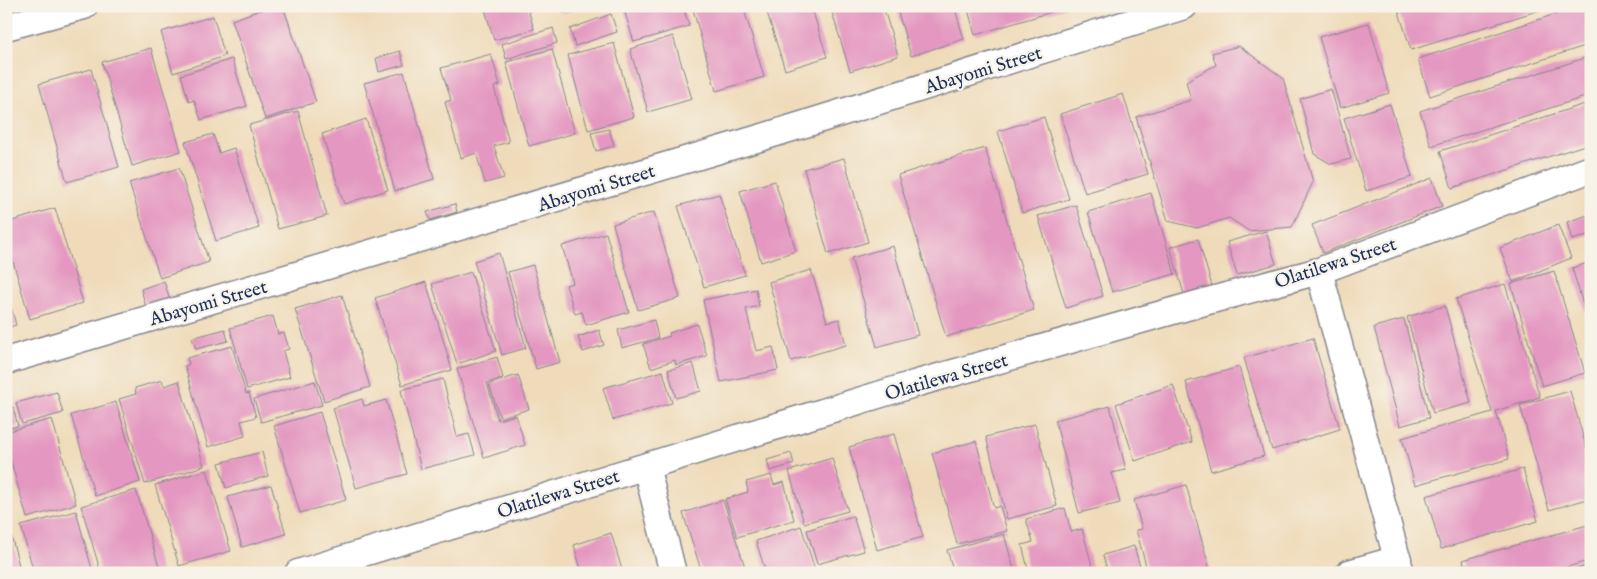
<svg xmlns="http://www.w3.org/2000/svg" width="1597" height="579" viewBox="0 0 1597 579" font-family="'IM FELL English',serif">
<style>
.building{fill:#e498c1}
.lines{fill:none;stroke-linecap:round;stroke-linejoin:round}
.street-casing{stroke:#85858c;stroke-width:29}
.street{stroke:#fff;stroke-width:26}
.labels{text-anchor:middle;stroke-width:4.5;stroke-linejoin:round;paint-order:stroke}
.street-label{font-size:19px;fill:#1b2f5e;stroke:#f7f3e8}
</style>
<rect width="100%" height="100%" fill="#f7f3e8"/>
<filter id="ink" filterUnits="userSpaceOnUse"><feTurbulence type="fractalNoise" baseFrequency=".02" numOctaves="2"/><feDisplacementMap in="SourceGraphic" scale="10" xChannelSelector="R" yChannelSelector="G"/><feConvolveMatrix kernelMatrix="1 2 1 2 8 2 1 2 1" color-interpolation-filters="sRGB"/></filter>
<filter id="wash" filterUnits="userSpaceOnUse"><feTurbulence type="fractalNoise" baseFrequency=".0096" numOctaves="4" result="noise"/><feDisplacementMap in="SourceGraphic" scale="20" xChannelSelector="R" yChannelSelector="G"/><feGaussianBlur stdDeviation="1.12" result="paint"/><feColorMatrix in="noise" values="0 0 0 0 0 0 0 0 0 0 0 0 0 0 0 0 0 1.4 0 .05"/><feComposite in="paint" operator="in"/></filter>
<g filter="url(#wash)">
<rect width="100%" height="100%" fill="#efdbba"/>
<g id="blocks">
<path class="building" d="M271,6h12l33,96 -51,17 -33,-99z
M484,6h43l7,23 -40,11z
M561,6h21v1l-19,6z
M636,6h47l6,20 -55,16 -10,-32z
M692,6h51l21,71 -48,14z
M765,6h46l16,51 -42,13z
M830,6h53l15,50 -48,15z
M896,6h58l10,33 -53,17z
M967,6h101v1l-93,28z
M1397,6h153v1l-139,43z
M1580,6h11v38l-161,52 -12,-37z
M611,14l6,18 -42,14 -5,-17z
M213,16l12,40 -52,17 -12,-41z
M1369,23l20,70 -49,15 -21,-71z
M553,28l4,15 -51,16 -4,-15z
M673,36l19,63 -44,13 -18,-63z
M614,43l20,74 -46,13 -20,-75z
M1239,46l44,32 30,104 -21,45 -43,4 -20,-13 -32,10 -29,-7 -32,-104 55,-17 -5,-19 30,-16 -4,-12z
M151,48l30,103 -49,15 -30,-104z
M552,49l23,84 -46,13 -23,-84z
M400,51l4,14 -25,7 -3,-14z
M491,54l9,31 -6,2 15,55 -15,4 10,32 -19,5 -9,-30 -15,5 -16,-56 6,-2 -10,-32z
M1591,56v39l-160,51 -11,-35z
M232,59l15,47 -46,14 -7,-20 -5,2 -8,-27z
M91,69l28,98 -52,15 -28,-98z
M404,72l30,107 -39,12 -31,-108z
M1331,89l20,70 -20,5 -17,-10 -14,-55z
M1123,94l25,80 -63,19 -25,-79z
M1591,102v41l-139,45 -12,-37z
M1390,104l22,73 -46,14 -22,-73z
M298,111l29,105 -49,13 -29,-104z
M1044,117l25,82 -47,14 -24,-82z
M366,119l22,71 -44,14 -22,-70z
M609,129l5,17 -18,5 -5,-18z
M213,134l6,19 15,-5 25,80 -43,13 -31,-99z
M985,148l49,162 -88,27 -48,-162z
M844,158l24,84 -40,12 -24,-85z
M179,168l30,94 -49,16 -31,-95z
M1432,178l10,28 -119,47 -11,-28z
M775,181l21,70 -35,11 -21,-71z
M1151,193l24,81 -63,18 -24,-80z
M719,194l26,81 -41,12 -26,-81z
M455,204l2,8 -27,8 -3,-8z
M1076,205l27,91 -37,12 -28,-92z
M55,208l28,95 -53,16 -24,-81v-15z
M654,212l26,86 -42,12 -25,-86z
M1591,214v20l-19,6 -5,-18z
M1558,225l13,33 -58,24 -13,-34z
M1266,231l10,33 -39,11 -10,-33z
M606,233l23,79 -43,13 -4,-13 -7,2 -9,-29 7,-2 -11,-37z
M1198,239l14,47 -28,8 -14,-47z
M893,246l25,89 -41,12 -26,-89z
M499,253l27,95 -24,7 -28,-94z
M1591,262v65h-1l-18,-59z
M533,265l27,97 -24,7 -28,-97z
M811,270l16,52 12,-3 7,26 -55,16 -22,-79z
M1554,271l31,102 -43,13 -31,-102z
M471,272l25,79 -39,13 -25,-80z
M164,281l7,23 -24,7 -6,-22z
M426,282l26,88 -50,15 -27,-87z
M1505,284l35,113 -44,14 13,48 -94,26 -13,-47 90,-26 -36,-113z
M756,289l3,17 -13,3 10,42 17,-4 5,23 -57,12 -18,-82z
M7,292l9,33 -10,3v-35z
M342,295l28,92 -46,14 -29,-92z
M1445,306l26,97 -38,10 -26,-96z
M273,316l5,18 6,-1 5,16 -6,2 7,26 -43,12 -17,-61z
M1404,319l25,99 -29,8 -26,-99z
M654,320l4,18 -36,10 -4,-18z
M697,324l10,32 -31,9 -1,-5 -24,8 -8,-24 27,-8 -1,-3z
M225,329l3,12 -32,8 -4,-11z
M599,330l5,15 -21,7 -5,-15z
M1313,338l27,91 -68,21 -28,-92z
M232,346l14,48 3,-1 7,24 -15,4 4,15 -37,11 -23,-81 4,-2 -2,-6z
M497,357l6,21 -16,5 11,37 18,-5 9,30 -41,13 -27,-89z
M693,363l8,28 -25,7 -8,-28z
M1239,367l25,89 -53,15 -25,-89z
M663,371l9,32 -59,17 -10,-32z
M518,375l11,34 -29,9 -11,-34z
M443,379l14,58 12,-3 6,21 -54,14 -20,-79z
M162,380l2,6 15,-5 25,85 -59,18 -26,-85 17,-5 -1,-6z
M315,381l7,24 -61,17 -7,-23z
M1173,385l19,57 -57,19 -19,-57z
M1570,391l21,73v34l-42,12 -29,-105z
M57,392l6,21 -41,11 -6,-21z
M362,399l2,7 22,-6 21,74 -51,14 -23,-80z
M116,402l24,80 -45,14 -24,-81z
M1110,406l16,64 -14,3 8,30 -41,10 -24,-93z
M13,407l5,19 -12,3v-20z
M320,412l26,88 -46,13 -26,-87z
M52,419l24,85 -49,14 -21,-74v-12z
M1035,424l22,82 -50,13 -21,-82z
M894,434l29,103 -46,13 -28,-103z
M976,441l18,67 6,-2 7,25 -50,13 -25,-91z
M262,452l6,24 -42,12 -7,-25z
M791,453l3,11 -24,7 -3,-11z
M832,458l16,53 -44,12 -15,-52z
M1523,469l15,52 -97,28 -15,-53z
M207,470l24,81 -52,15 -24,-81z
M771,475l3,10 10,-3 10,38 -57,17 -12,-38 23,-7 -2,-10z
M271,485l15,49 -44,13 -14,-50z
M1186,485l25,88h-57l-1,-6 -6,2 -11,-39 6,-1 -8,-29z
M136,490l25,83h-60l-20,-67z
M723,500l24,73h-45l-19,-60z
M1065,508l6,24 11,-3 12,44h-65l-7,-28 11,-3 -7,-23z
M76,511l17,62h-59l-13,-47z
M853,516l11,35 -47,13 -10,-34z
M1591,524v36l-44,13h-81l-3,-13z
M801,526l14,44 -9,3h-40l-10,-32z
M611,533l12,40h-41l-8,-28z
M1004,534l11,39h-61l-7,-23z
M11,535l10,38h-15v-37z
M1134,546l8,27h-34l-5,-18z
M1591,565v8h-26v-1z
M1464,566l2,7h-14l-1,-4z"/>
</g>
</g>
<g filter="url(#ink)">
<use href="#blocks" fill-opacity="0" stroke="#85858c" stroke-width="1"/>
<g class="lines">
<defs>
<path id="street" d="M6,27l78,-21
M1319,271l82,302
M6,361l757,-224 421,-131
M646,466l27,107
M298,573l616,-189 294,-83 111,-30 272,-102
M1349,573l49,-14"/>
</defs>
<use href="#street" class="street-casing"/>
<use href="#street" class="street"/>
</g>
</g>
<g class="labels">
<g class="street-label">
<text transform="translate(983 69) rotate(-17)" y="7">Abayomi Street</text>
<text transform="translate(596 187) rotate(-17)" y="7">Abayomi Street</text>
<text transform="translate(1335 262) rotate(-18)" y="7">Olatilewa Street</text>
<text transform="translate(208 302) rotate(-16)" y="7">Abayomi Street</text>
<text transform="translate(946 376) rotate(-16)" y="7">Olatilewa Street</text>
<text transform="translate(558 493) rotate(-17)" y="7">Olatilewa Street</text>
</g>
</g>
<rect width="1597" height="579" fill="none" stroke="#f7f3e8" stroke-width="25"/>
</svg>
